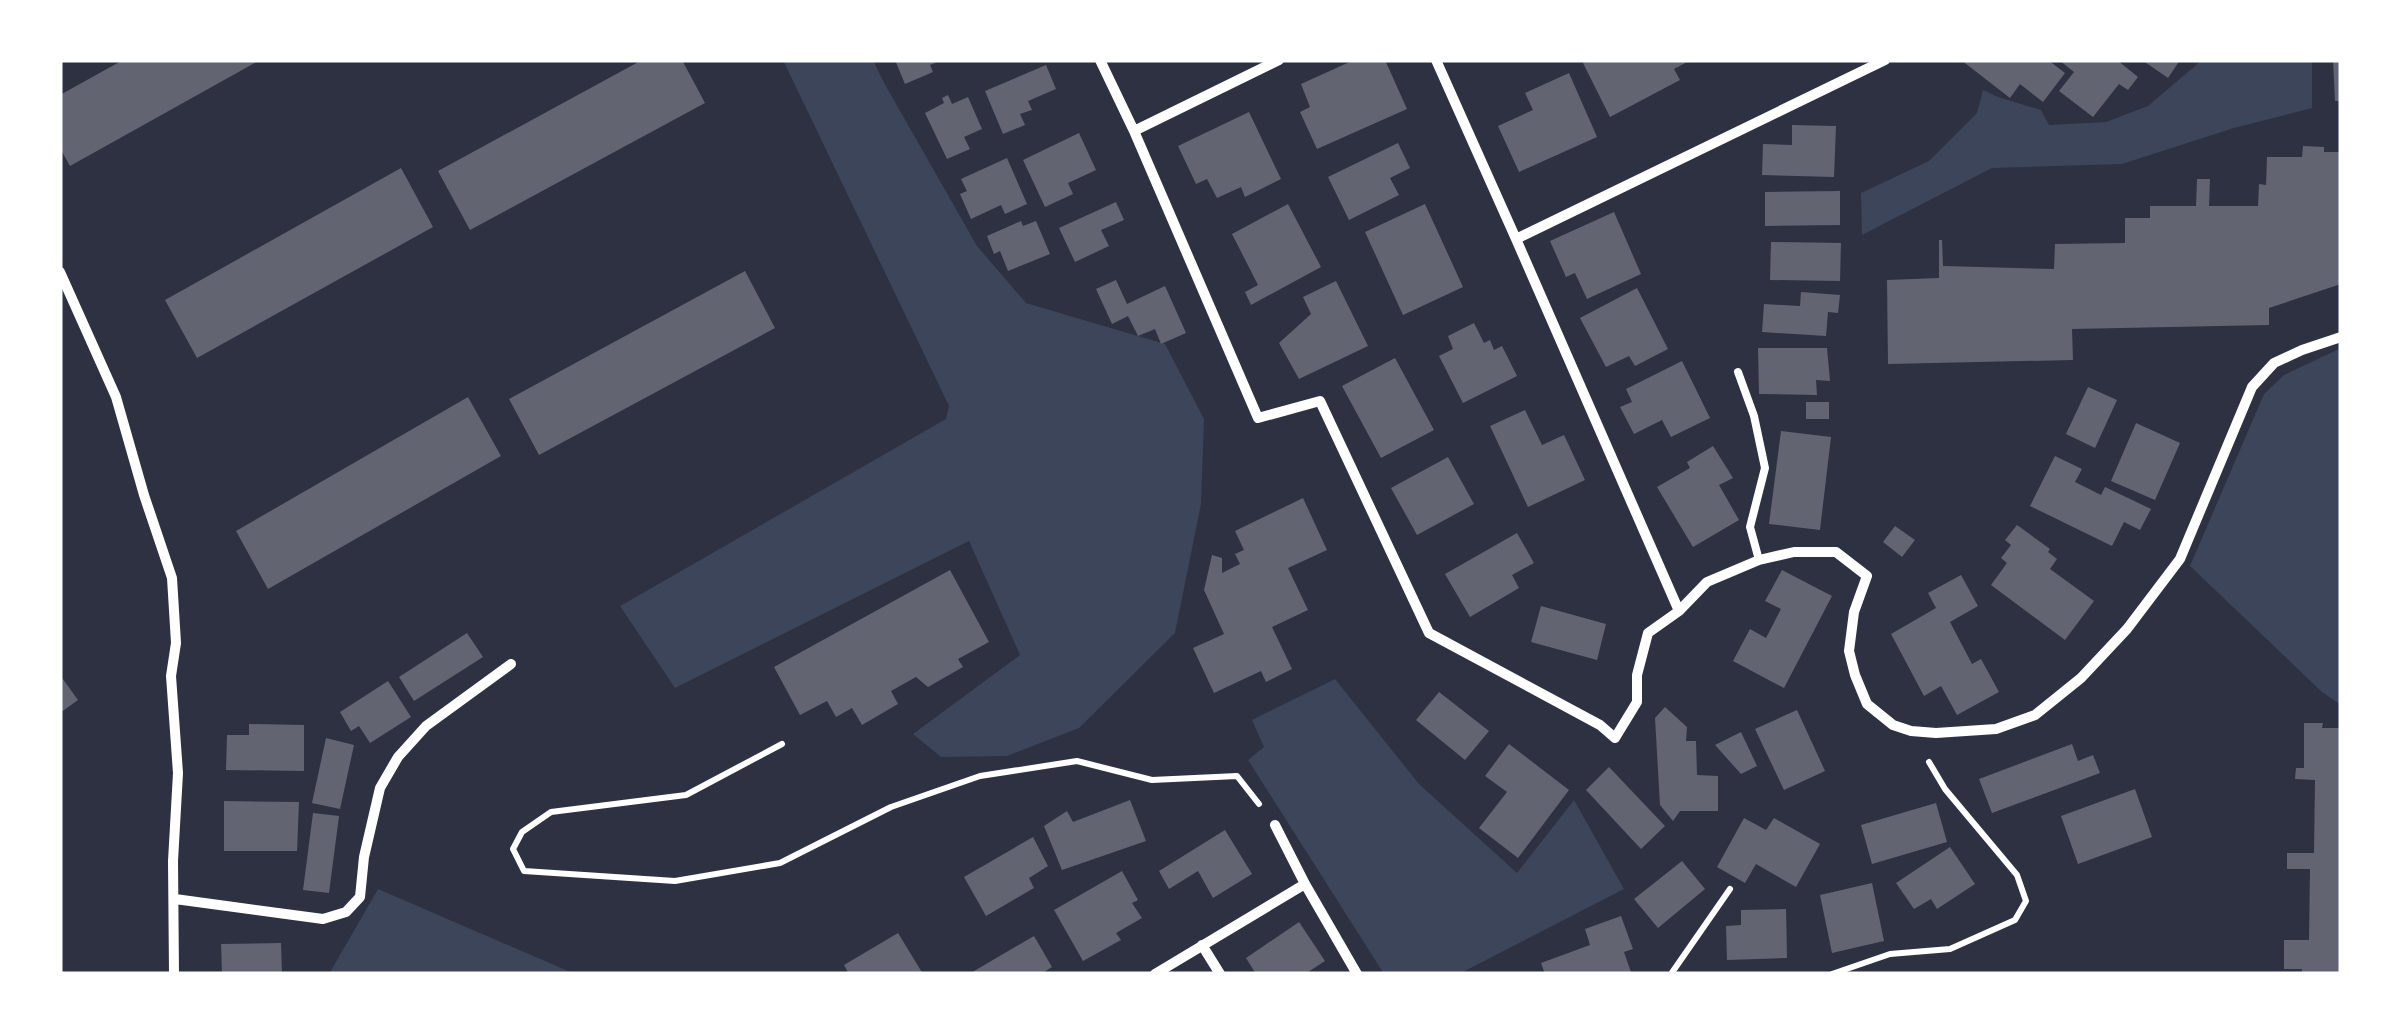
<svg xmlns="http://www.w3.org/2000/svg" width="2401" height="1034" viewBox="0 0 2401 1034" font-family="Helvetica,sans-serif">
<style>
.green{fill:#3c4559}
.building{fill:#626471}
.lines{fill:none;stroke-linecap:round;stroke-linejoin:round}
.path{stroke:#fff;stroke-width:6}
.service{stroke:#fff;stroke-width:8}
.minor{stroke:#fff;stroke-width:10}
</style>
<rect width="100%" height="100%" fill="#2d3142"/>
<path class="green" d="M783,60h90l10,21 94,165 49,57 139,41 39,75 -3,85 -26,129 -96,95 -72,28 -66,1 -28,-23 107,-79 -51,-114 -294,147 -55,-82 326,-187 3,-13z
M2202,60h110v48l-78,20 -112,36 -130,4 -130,67 -1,-42 68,-32 48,-48 6,-23 15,7 43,13 8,15 57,-3 42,-16z
M2341,348v357l-19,-13 -132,-126 74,-172 20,-19z
M1335,679l84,105 98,89 57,-73 50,89 -165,85h-75l-136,-214 16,-13 -12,-27z
M378,889l197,85h-246z"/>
<path class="building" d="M123,60h137l-190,106 -10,-18v-53z
M642,60h40l23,43 -235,127 -32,-59z
M895,60h47l-12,5 3,7 -28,12z
M1354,60h31l22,49 -90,40 -17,-37 10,-5 -9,-23z
M1590,60h101l-17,9 6,11 -70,37 -27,-54z
M1961,60h56l3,2 2,-2h26l17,13 -22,29 -23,-18 -10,14z
M2059,60h58l21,17 -10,13 -9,-6 -26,33 -34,-26 15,-19z
M2142,60h38l-12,18z
M2333,60h8v41h-6z
M1046,65l10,24 -28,12 4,9 -12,4 5,11 -22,9 -18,-43z
M1569,73l28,64 -78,35 -21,-46 35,-16 -8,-17z
M948,95l4,9 16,-7 14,32 -18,8 6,12 -23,10 -22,-46 19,-10 -2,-5z
M1249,112l32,67 -36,18 -4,-10 -24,11 -10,-19 -11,5 -18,-38z
M1792,125l44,1 -2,51 -72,-2 1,-31 29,1z
M1079,133l17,37 -28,13 5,11 -28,13 -22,-47z
M1398,143l12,25 -20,10 9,17 -50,25 -21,-43z
M2303,146l21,1v5h17v132l-72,24v17l-197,4 1,31 -185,4 -1,-84 52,-2v-38h3l1,26 111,3 1,-25 70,-1v-25h25v-12h46l1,-27h13l-1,27h49l1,-22 7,1 1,-28h35z
M1007,158l20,46 -22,10 -4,-9 -30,14 -11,-25 7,-3 -6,-12z
M401,168l32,59 -236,131 -32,-58z
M1840,191v34l-75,1v-34z
M1116,202l8,18 -23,10 8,16 -34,16 -16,-34z
M1288,204l33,63 -70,38 -6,-13 13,-7 -26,-51z
M1425,204l38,83 -60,28 -38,-83z
M1614,212l27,62 -54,25 -12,-26 -9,4 -16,-36z
M1021,221l2,5 13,-5 14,33 -42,17 -8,-20 -6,3 -7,-18z
M1771,242l70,1 -1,38 -70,-1z
M745,271l30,57 -236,127 -30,-56z
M1116,280l11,24 38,-18 21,47 -25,11 -6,-15 -17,7 -10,-20 -16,8 -16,-35z
M1336,281l32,65 -69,33 -20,-36 32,-29 -8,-17z
M1637,288l31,61 -33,17 -6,-10 -23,11 -26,-49z
M1801,292l39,3 -2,18 -10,-1 -2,24 -64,-4 2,-28 36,2z
M1474,323l10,20 6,-3 4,10 8,-4 15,30 -54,27 -24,-47 14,-7 -5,-13z
M1758,348h69l3,33 -14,-1 1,15 -58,-1z
M1395,358l39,72 -53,28 -39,-72z
M1682,361l28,57 -39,19 -9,-17 -28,14 -14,-27 12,-5 -6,-13z
M2088,387l29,13 -22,48 -29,-14z
M468,397l33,59 -233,133 -32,-58z
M1806,402h23v17h-23z
M1525,410l17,35 22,-10 21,45 -57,27 -38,-81z
M2136,423l44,20 -25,57 -44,-19z
M1781,431l50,6 -11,93 -51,-6z
M1713,446l20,32 -14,7 20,35 -46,27 -36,-60 33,-19 -3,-6z
M2055,456l27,13 -7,13 26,13 4,-8 46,22 -11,21 -16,-8 -12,24 -82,-40z
M1448,457l26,47 -57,31 -26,-47z
M1303,498l24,52 -39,18 20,42 -36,17 20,42 -26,13 -5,-11 -47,22 -21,-45 31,-14 -20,-44 8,-35 10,3v15l18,-9 -5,-10 9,-4 -9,-19z
M2017,525l33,24 -2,3 9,7 -7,10 44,32 -29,39 -74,-55 16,-22 -6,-5 10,-13 -6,-5z
M1895,526l20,14 -13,17 -19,-15z
M1517,533l17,30 -22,12 7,13 -49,29 -25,-43z
M950,570l39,72 -31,17 5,8 -35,20 -12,-10 -25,14 7,13 -36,21 -10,-17 -16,9 -9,-16 -27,14 -26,-48z
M1782,570l50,26 -48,92 -51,-27 17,-32 16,9 15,-29 -16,-8z
M1961,575l17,31 -28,16 22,42 9,-5 18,33 -42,23 -16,-29 -17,10 -33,-62 45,-26 -8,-15z
M1541,606l65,18 -9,36 -66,-18z
M467,633l16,24 -69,44 -15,-24z
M60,675l18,25 -18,13z
M388,681l23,36 -41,26 -11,-17 -8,5 -11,-19z
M1439,692l50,39 -24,29 -49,-40z
M1665,707l22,20 -1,14h10l1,34 21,1v35h-38l-7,10 -13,-16 -5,-87z
M1797,710l28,61 -41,19 -29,-61z
M2304,723h19l-1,5h19v246h-39v-5h-18v-29h25l1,-71h-23v-16h27l1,-73 -20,-1 1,-11h8z
M249,724l55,1v46l-78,-1 1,-35h22z
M1741,732l16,34 -16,8 -26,-29z
M326,738l28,7 -14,64 -28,-6z
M1509,744l60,46 -51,68 -39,-30 28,-36 -22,-16z
M2072,744l6,17 15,-6 7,18 -108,40 -13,-34z
M1609,767l56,59 -24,23 -55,-59z
M2135,789l17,48 -74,27 -17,-48z
M1130,800l16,41 -84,29 -18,-44 23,-15 6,11z
M224,801l75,1 -2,49h-73z
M1936,803l11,39 -75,22 -11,-39z
M313,813l26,3 -10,77 -26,-3z
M1744,818l22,12 8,-12 46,26 -24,43 -40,-23 -11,19 -28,-16z
M1225,830l27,44 -39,24 -15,-27 -29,18 -10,-18z
M1033,837l15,29 -19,12 5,10 -48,28 -22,-39z
M1950,847l25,37 -38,25 -6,-10 -17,10 -18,-26z
M1682,861l23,28 -47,39 -24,-29z
M1122,871l16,29 -6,3 10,15 -26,15 5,7 -38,21 -29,-51z
M1872,883l12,58 -52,12 -12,-58z
M1786,909l1,49 -60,2 -1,-34 15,-1v-15z
M1621,916l12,33 -9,3 7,20 -86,2 -4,-11 49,-18 -5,-16z
M1299,922l26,39 -20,13h-49l-10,-16z
M898,933l25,41h-74l-5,-9z
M1034,936l18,31 -11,7h-72z
M281,943l1,31h-60l-1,-30z"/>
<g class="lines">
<path class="path" d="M782,744l-96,51 -135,17 -29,20 -9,17 11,22 151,10 105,-18 111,-56 89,-31 97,-15 75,19 85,-4 22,28
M1671,974l59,-85
M1832,974l58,-20 60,-5 65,-29 11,-19 -9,-26 -72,-86 -16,-27"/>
<path class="service" d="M1738,372l16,44 11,52 -15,59 9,33"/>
<path class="minor" d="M1100,60l34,71 124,287 62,-17 109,232 171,92 15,13 22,-36v-27l11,-42 31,-22 28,-29 52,-22 35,-8h42l31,24 -13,36 -5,39 6,24 12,29 26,21 18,6 25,2 60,-4 39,-14 46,-37 46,-49 53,-70 72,-172 22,-24 28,-13 39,-13
M1436,60l80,179 369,-179
M1134,131l145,-71
M1516,239l163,372
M60,272l56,125 28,98 28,83 4,65 -5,33 7,97 -5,88 1,113
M1275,825l30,59 52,90
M175,899l148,20 23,-7 14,-15 4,-40 16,-69 18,-31 28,-31 85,-62
M1202,945l18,29
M1155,974l150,-90"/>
</g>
<rect width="2401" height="1034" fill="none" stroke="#ffffff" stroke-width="125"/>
</svg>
